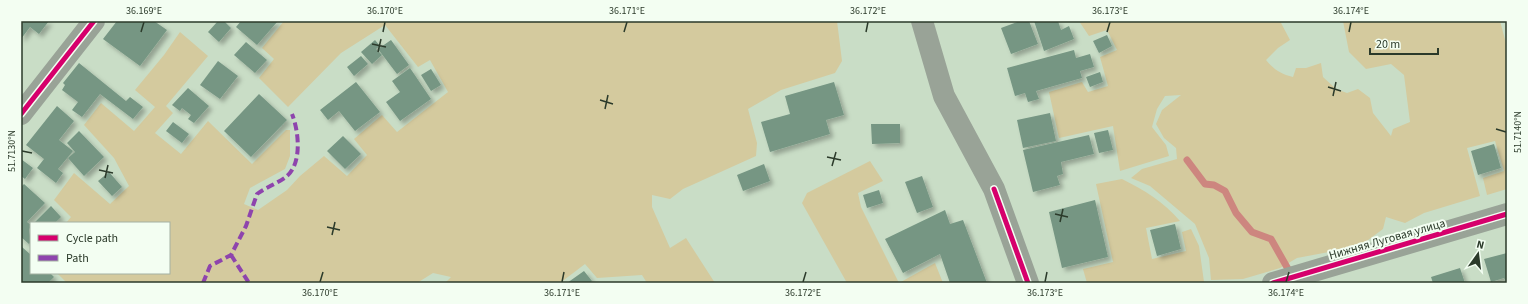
<svg xmlns="http://www.w3.org/2000/svg" width="1528" height="304" viewBox="0 0 1528 304" font-family="'Source Sans 3',sans-serif">
<style>
.green{fill:#d4ca9e}
.lines{fill:none;stroke-linecap:round;stroke-linejoin:round}
.stream{stroke:#cd867f;stroke-width:7}
.building{fill:#769683;filter:url(#shadow)}
.minor{stroke:#99a397;stroke-width:22}
.quiet{stroke:#8e44ad;stroke-width:4;stroke-dasharray:8 4;stroke-linecap:butt}
.cycleway-casing{stroke:#f3fef2;stroke-width:8}
.cycleway{stroke:#d6006c;stroke-width:5}
.ticks{fill:none;stroke:#2b3a2a;stroke-width:1.5}
.labels{text-anchor:middle;stroke-width:4;stroke-linejoin:round;paint-order:stroke}
.street-label{font-size:12px;fill:#2b3a2a;stroke:#f3fef2}
.neatline{fill:none;stroke:#2b3a2a;stroke-width:1.5}
.ticks-label{font-size:10px;text-anchor:middle;fill:#2b3a2a}
</style>
<defs>
<filter id="shadow"><feDropShadow dx="3.5" dy="3.5" stdDeviation="2" flood-color="#0004"/></filter>
</defs>
<rect width="100%" height="100%" fill="#c9ddc6"/>
<path class="green" d="M284,21h406v2l4,-2h143l5,40 -7,12 -54,17 -33,19 9,34 -1,13 -73,33 -13,10 -18,-4v12l18,41 16,-10 29,45h-68l-5,-8 -45,3 -12,-14 -25,19h-115l6,-6 -18,-4 -16,10h-350l-10,-10h112v-50h-103l5,-6 -17,-17 20,-27 36,31 19,-18 -15,-28 -30,-33 17,-22 33,28 21,-24 -20,-17 29,-35 16,-23 28,24 -42,50 7,7 -18,20 26,21 27,-33 44,43 34,-34h4v26l-5,13 -35,19 -6,16 14,6 29,-20 13,-14 24,-20 23,20 20,-21 -13,-16 28,-24 15,17 51,-40 -18,-32 -12,7 -33,-42 -44,28 -53,54 -29,-29 15,-19 -12,-11z
M1079,21h201l10,19 -12,8 -12,12c8,10 15,14 27,17l3,-9h10l15,-5 2,14 13,12 11,4 11,-4 12,9 3,15 18,23 2,-7 17,-7 -6,-47 -13,-11 -25,5 -17,-17 -6,-31h157l7,26v142l-20,6 -4,-17 21,-7 -9,-30 -28,7 13,48 -56,17 -19,10 -19,-6 -3,12 -19,14 -35,9 -32,6 -17,10 -37,11 -32,1 -2,-22 -14,-34 -45,-38 -19,-8 11,-9 35,-10 -1,-11 -12,-10 -8,-14 6,-14 19,-15 -16,1 -8,13 -5,18 14,18 3,11 -49,15 -7,-45 -54,12 -10,-46 33,-10 6,10 20,-6 -8,-29 17,-7 -10,-20 -18,6z
M870,161l13,20 -25,12 3,14 38,76 36,-20 8,20h-96l-45,-80 5,-10z
M1122,179c22,11 42,23 58,42l-34,7 6,31 34,-8 -4,-19 9,-3 8,17 5,36 -117,1 -4,-14 30,-7 -17,-78z"/>
<g class="lines">
<path class="stream" d="M1187,160l18,24 9,1 11,6 11,22 16,19 19,7 21,37"/>
</g>
<path class="building" d="M21,21h28l-10,13 -9,-7 -9,12z
M117,21h37l13,9 -27,36 -37,-27z
M218,21h6l7,7 -12,14 -11,-10z
M241,21h37l-21,24 -21,-18z
M1020,21h9l9,23 -27,10 -10,-26z
M1034,21h24l3,9 8,-4 5,13 -30,12z
M1107,35l5,11 -13,7 -6,-12z
M375,40l5,6 -4,3 6,6 -10,9 -11,-12z
M391,40l18,25 -12,9 -19,-25z
M246,42l21,18 -12,13 -21,-18z
M1074,50l2,8 14,-4 4,13 -14,4 2,7 -46,13 3,8 -11,3 -3,-9 -10,3 -8,-28z
M361,56l7,8 -14,12 -7,-9z
M218,61l20,15 -18,23 -20,-14z
M79,63l47,38 4,-4 13,10 -10,12 -33,-25 -18,23 -10,-7 6,-8 -16,-12 3,-5 -2,-2z
M410,68l21,31 -31,22 -14,-19 14,-10 -8,-11z
M431,69l10,16 -10,6 -10,-16z
M1100,72l3,10 -13,5 -4,-10z
M356,82l24,30 -25,19 -16,-20 -11,9 -8,-10z
M834,82l10,33 -18,5 4,14 -60,18 -9,-30 29,-8 -5,-18z
M188,88l21,18 -15,17 -6,-4 3,-4 -9,-7 -2,3 -8,-6z
M259,94l28,26 -36,37 -27,-26z
M57,106l17,15 -15,19 14,11 -15,18 5,4 -7,10 -19,-15 7,-9 -18,-14z
M1050,113l6,28 -33,7 -6,-28z
M173,122l16,12 -7,9 -16,-12z
M871,124h29v19l-28,1z
M1108,130l5,20 -14,3 -5,-20z
M79,131l25,26 -20,19 -16,-18 7,-6 -8,-9z
M1089,135l5,19 -33,8 2,12 -6,2 3,9 -27,7 -10,-42z
M343,136l18,18 -16,15 -18,-18z
M1494,144l7,24 -23,7 -7,-24z
M21,159l12,9 -8,11 -4,-3z
M764,164l6,17 -27,10 -6,-16z
M109,172l13,15 -10,9 -14,-15z
M922,176l11,31 -16,6 -12,-31z
M24,184l21,19 -18,19 4,3 -2,5 2,12 -2,2 -8,-7v-50z
M879,190l4,13 -16,5 -4,-13z
M1095,200l13,57 -46,11 -13,-56z
M51,206l10,11 -6,6h-21z
M945,210l5,14 13,-4 24,63h-37l-10,-29 -37,19 -18,-34z
M1175,224l6,25 -24,7 -7,-26z
M22,247l9,8v18h19l4,4 -6,6h-27z
M1507,253v30l-3,-5 -13,4 -7,-23z
M1460,268l5,15h-32l-2,-6z
M584,271l8,10 -2,2h-23z"/>
<g class="lines">
<path class="minor" d="M922,21l22,75 50,93 34,94
M21,114l73,-93
M1273,283l234,-69"/>
<path class="quiet" d="M231,255l18,28
M203,283l7,-17 21,-11 15,-29 11,-32c8,-6 23,-12 30,-18 15,-13 12,-44 5,-62"/>
<defs>
<path id="cycleway" d="M21,114l73,-93
M994,189l34,94
M1273,283l234,-69"/>
</defs>
<use href="#cycleway" class="cycleway-casing"/>
<use href="#cycleway" class="cycleway"/>
</g>
<path class="ticks" d="M141,32l3,-10M383,32l2,-10M624,32l3,-10M866,32l2,-10M1107,32l3,-10M1349,32l2,-10M372,44l14,3M378,52l3,-13M1328,87l13,4M1333,96l3,-14M600,100l13,4M605,109l3,-14M1496,129l10,3M22,151l10,2M827,157l14,3M832,166l4,-14M99,170l14,3M105,178l3,-13M1055,214l13,3M1060,222l3,-13M327,227l13,3M332,235l3,-13M320,282l3,-10M562,282l2,-10M803,282l3,-10M1045,282l2,-10M1286,282l3,-10"/>
<g class="labels">
<g class="street-label">
<text transform="translate(1387 239) rotate(-16)" y="4">Нижняя Луговая улица</text>
</g>
</g>
<rect width="1528" height="304" fill="none" stroke="#f3fef2" stroke-width="44"/>
<rect x="30" y="222" width="140" height="52" fill="#f3fef2" stroke="#a3b0a2"/>
<rect x="38" y="235" width="20" height="6" fill="#d6006c" stroke="#a3b0a2"/>
<text x="66" y="242" font-size="12" fill="#2b3a2a">Cycle path</text>
<rect x="38" y="255" width="20" height="6" fill="#8e44ad" stroke="#a3b0a2"/>
<text x="66" y="262" font-size="12" fill="#2b3a2a">Path</text>
<g transform="translate(1478 254) rotate(14)" stroke="#f3fef2" stroke-width="3" paint-order="stroke">
<path d="M0-3L7 15L0 10L-7 15Z" fill="#2b3a2a"/>
<text y="-6" font-size="11" font-weight="bold" text-anchor="middle" fill="#2b3a2a">N</text>
</g>
<path d="M1370 48v6h68v-6" fill="none" stroke="#2b3a2a" stroke-width="2"/>
<text x="1376" y="48" font-size="12" fill="#2b3a2a" stroke="#f3fef2" stroke-width="3" paint-order="stroke">20 m</text>
<rect x="22" y="22" width="1484" height="260" class="neatline"/>
<g class="ticks-label">
<text x="144" y="14">36.169°E</text>
<text x="385" y="14">36.170°E</text>
<text x="627" y="14">36.171°E</text>
<text x="868" y="14">36.172°E</text>
<text x="1110" y="14">36.173°E</text>
<text x="1351" y="14">36.174°E</text>
<text transform="translate(1517 132) rotate(-90)" y="4">51.7140°N</text>
<text transform="translate(11 151) rotate(-90)" y="4">51.7130°N</text>
<text x="320" y="296">36.170°E</text>
<text x="562" y="296">36.171°E</text>
<text x="803" y="296">36.172°E</text>
<text x="1045" y="296">36.173°E</text>
<text x="1286" y="296">36.174°E</text>
</g>
</svg>
